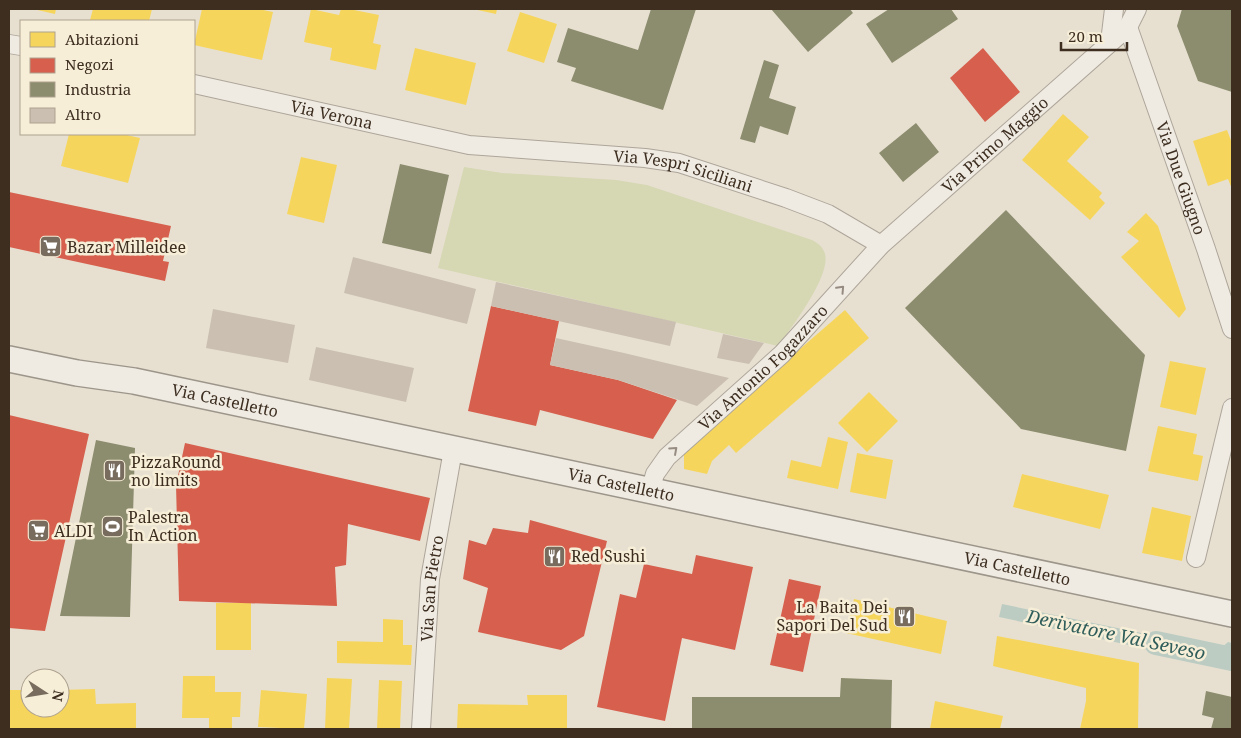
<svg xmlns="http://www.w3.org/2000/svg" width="1241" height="738" viewBox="0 0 1241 738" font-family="'Noto Serif',serif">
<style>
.green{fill:#d6d7b3}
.water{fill:#bcccc2}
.homes{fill:#f6d55c}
.shops{fill:#d6604d}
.industry{fill:#8c8c6e}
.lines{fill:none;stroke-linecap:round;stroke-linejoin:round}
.canal{stroke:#bcccc2;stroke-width:24}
.building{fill:#cbbfb2}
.street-casing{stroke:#ada599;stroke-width:20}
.secondary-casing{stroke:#9c958a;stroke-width:28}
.street{stroke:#efebe3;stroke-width:18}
.secondary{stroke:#efebe3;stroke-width:25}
.oneway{stroke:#968c82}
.labels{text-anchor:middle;stroke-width:5;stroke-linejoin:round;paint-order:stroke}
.street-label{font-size:16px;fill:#3d2e20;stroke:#f7eed8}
.poi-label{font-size:16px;fill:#3d2e20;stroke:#f7eed8;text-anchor:start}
.water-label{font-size:18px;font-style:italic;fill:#2f5d5a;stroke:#f7eed8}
</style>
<rect width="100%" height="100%" fill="#e7e0d1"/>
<path class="green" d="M464,167l38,6 114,7 31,5 165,55c6,3 11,7 13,14 6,22 -34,74 -47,92l-340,-78z"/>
<path class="water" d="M1002,604l183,38 2,6 -2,5 -23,-4 -1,3 -162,-35z
M1228,642l4,1v28l-11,-3 -3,-8 -17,-3 1,-6 4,-4 13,3z"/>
<path class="homes" d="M33,9h23l-1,5z
M93,9h59l-3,12h-56l-3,-1z
M202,9h56l15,3 -11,48 -68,-15z
M311,9l28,6 2,-6h8l30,6 -6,28 8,2 -5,25 -46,-10 2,-12 -28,-6z
M473,9h24l-1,5z
M520,12l37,12 -13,39 -37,-12z
M415,48l61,15 -10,42 -61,-15z
M1063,114l26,23 -22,24 35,32 -3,4 6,6 -15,17 -68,-60z
M1227,130l5,13v46l-4,-10 -20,7 -15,-45z
M69,134h53l18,4 -12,45 -67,-17z
M301,157l36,8 -13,58 -37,-9z
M1146,213l12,13 28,83 -7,9 -58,-61 18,-16 -12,-9z
M845,310l24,28 -133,115 -7,-8 -17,16 -5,13 -23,-5v-17l28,-27z
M1170,361l36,7 -10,47 -36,-8z
M869,392l29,29 -31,31 -29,-29z
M1158,426l39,8 -4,20 10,2 -5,25 -50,-10z
M828,437l20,5 -10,47 -51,-11 4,-18 30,7z
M857,453l36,7 -7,39 -36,-7z
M1022,474l87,21 -9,34 -87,-22z
M1152,507l39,9 -9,45 -40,-8z
M854,599l93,22 -6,33 -95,-21z
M216,603h35v47h-35z
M383,619l20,1v25h9l-1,20 -74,-2v-22l46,1z
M997,636l142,27 -1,66h-58l6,-28v-13l-93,-22z
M183,676h32v16h26l-1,25h-8v12h-23v-11h-27z
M327,678l25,1 -3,50h-24z
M379,680l23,1 -2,48h-23z
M95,689l1,15 40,-1v26h-127v-39h21v18h30v-18z
M261,690l46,4 -3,35 -46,-2z
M527,695h40v34h-110l1,-25 70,1z
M935,701l68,15 -3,13h-70z"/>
<path class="shops" d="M983,48l37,44 -35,30 -35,-44z
M9,192l162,34 -8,35 6,1 -4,19 -156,-34z
M491,306l68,15 -9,44 68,15 59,20 -24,39 -113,-29 -4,16 -68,-15z
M9,415l80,19 -44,197 -36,-3z
M185,443l245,55 -10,43 -72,-17 -2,41 -11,2 2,39 -158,-5 -3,-116z
M530,520l77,21 -23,95 -23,14 -83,-18 10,-44 -25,-9 6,-39 17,5 7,-17 35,5z
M696,555l57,12 -18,83 -53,-12 -17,83 -68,-14 23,-113 16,4 8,-34 48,10z
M789,579l32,7 -18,86 -33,-7z"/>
<path class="industry" d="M651,9h45l-33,101 -92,-29 5,-13 -19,-6 11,-34 70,22z
M771,9h79l3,4 -45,39z
M889,9h62l7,10 -66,44 -26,-39z
M1182,9h50v83l-34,-11 -21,-55z
M764,60l15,5 -10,33 27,9 -8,28 -28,-9 -5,17 -15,-4z
M916,123l23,29 -36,30 -24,-29z
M400,164l49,11 -18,79 -49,-11z
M1006,210l139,145 -19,96 -105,-22 -116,-121z
M96,440l39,8 -5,169 -70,-1z
M841,678l51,2 -1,49h-199v-32h148z
M1206,691l26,6v32h-21l3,-11 -12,-3z"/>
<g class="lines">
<path class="canal" d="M1156,643l76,16"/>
</g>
<path class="building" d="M353,257l123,32 -9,35 -123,-31z
M496,282l180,40 -6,24 -179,-40z
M213,309l82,16 -7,38 -82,-15z
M723,334l41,9 -15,21 -32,-6z
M556,338l68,15 105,25 -32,28 -79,-26 -68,-15z
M316,347l98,21 -8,34 -97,-22z"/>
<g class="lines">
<defs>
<g id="street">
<path id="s1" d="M1128,27l78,222 26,80"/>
<path d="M1110,42l4,-33"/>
<path d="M9,44l12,2"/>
<path id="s2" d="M194,84l275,61 176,13 34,5 107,35 42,16 53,31"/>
<path id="s3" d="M650,491l5,-17 12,-17 115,-103 99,-109 247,-218 9,-18"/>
<path d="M1196,558l36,-150"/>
<path id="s4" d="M421,729l9,-150 23,-129"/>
</g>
<g id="secondary">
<path id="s5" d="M9,359l68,14 57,8 1098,233"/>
</g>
</defs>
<use href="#street" class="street-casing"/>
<use href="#secondary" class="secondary-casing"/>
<use href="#street" class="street"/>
<use href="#secondary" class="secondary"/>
</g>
<defs><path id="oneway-chevron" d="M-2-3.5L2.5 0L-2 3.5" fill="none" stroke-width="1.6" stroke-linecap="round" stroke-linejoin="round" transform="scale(1.25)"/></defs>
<g class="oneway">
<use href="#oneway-chevron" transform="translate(841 289) rotate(-47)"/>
<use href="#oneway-chevron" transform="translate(674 450) rotate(-42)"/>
</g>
<defs>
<symbol id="supermarket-square" viewBox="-11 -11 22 22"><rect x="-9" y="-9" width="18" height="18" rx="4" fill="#786c5e" stroke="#f7eed8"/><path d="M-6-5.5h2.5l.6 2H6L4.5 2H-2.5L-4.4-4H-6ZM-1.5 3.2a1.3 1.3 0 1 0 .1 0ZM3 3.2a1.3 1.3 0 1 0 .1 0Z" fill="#fff"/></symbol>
<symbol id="restaurant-square" viewBox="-11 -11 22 22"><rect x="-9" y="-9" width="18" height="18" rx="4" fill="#786c5e" stroke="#f7eed8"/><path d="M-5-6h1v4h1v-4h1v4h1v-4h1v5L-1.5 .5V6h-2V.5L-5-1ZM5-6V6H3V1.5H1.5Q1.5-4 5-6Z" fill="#fff"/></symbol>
<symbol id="stadium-square" viewBox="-11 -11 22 22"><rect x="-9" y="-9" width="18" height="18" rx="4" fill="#786c5e" stroke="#f7eed8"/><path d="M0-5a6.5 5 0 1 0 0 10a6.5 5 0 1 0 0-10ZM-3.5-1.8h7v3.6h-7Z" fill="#fff"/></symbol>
</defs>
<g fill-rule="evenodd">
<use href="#supermarket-square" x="38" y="234" width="25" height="25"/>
<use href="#restaurant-square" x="102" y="458" width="25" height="25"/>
<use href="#stadium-square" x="100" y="514" width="25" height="25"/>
<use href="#supermarket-square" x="26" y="518" width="25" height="25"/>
<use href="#restaurant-square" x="542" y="544" width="25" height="25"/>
<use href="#restaurant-square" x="892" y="604" width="25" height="25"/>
</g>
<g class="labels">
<g class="street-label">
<text dy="6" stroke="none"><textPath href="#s2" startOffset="141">Via Verona</textPath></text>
<text dy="6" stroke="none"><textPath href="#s3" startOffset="492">Via Primo Maggio</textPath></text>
<text dy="6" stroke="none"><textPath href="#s2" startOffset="498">Via Vespri Siciliani</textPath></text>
<text dy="6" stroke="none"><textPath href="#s1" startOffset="160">Via Due Giugno</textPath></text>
<text dy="6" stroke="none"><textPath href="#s3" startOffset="170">Via Antonio Fogazzaro</textPath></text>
<text dy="6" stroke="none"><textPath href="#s5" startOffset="220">Via Castelletto</textPath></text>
<text dy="6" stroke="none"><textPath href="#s5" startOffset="625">Via Castelletto</textPath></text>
<text dy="6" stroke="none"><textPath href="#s5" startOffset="1030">Via Castelletto</textPath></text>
<text dy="6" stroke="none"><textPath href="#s4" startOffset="141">Via San Pietro</textPath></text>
</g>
<g class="poi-label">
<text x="67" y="253">Bazar Milleidee</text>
<text x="131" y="468">PizzaRound<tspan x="131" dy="18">no limits</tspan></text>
<text x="128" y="523">Palestra<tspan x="128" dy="18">In Action</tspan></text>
<text x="54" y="537">ALDI</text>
<text x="571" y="562">Red Sushi</text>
<text x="888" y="613" text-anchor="end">La Baita Dei<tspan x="888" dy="18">Sapori Del Sud</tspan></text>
</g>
<g class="water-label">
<text transform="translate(1116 635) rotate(12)" y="6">Derivatore Val Seveso</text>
</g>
</g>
<rect width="1241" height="738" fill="none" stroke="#3d2e20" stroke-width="20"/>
<rect x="20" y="20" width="175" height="115" fill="#f7eed8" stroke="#ada18e"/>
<rect x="30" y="32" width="25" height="15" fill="#f6d55c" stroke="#ada18e"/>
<text x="65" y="45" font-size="15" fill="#3d2e20">Abitazioni</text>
<rect x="30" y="58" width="25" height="15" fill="#d6604d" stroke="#ada18e"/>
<text x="65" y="70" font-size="15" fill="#3d2e20">Negozi</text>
<rect x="30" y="82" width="25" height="15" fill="#8c8c6e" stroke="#ada18e"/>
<text x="65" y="95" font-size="15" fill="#3d2e20">Industria</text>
<rect x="30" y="108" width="25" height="15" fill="#cbbfb2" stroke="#ada18e"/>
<text x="65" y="120" font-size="15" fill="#3d2e20">Altro</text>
<g transform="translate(45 693) rotate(102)"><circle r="24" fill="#f7eed8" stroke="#ada18e"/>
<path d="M0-4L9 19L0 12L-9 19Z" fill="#786c5e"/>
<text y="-8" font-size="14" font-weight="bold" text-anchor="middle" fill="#3d2e20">N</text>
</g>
<path d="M1061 42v8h66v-8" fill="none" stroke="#3d2e20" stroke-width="2.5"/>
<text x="1068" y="42" font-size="15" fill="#3d2e20" stroke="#f7eed8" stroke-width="4" paint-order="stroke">20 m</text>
</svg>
